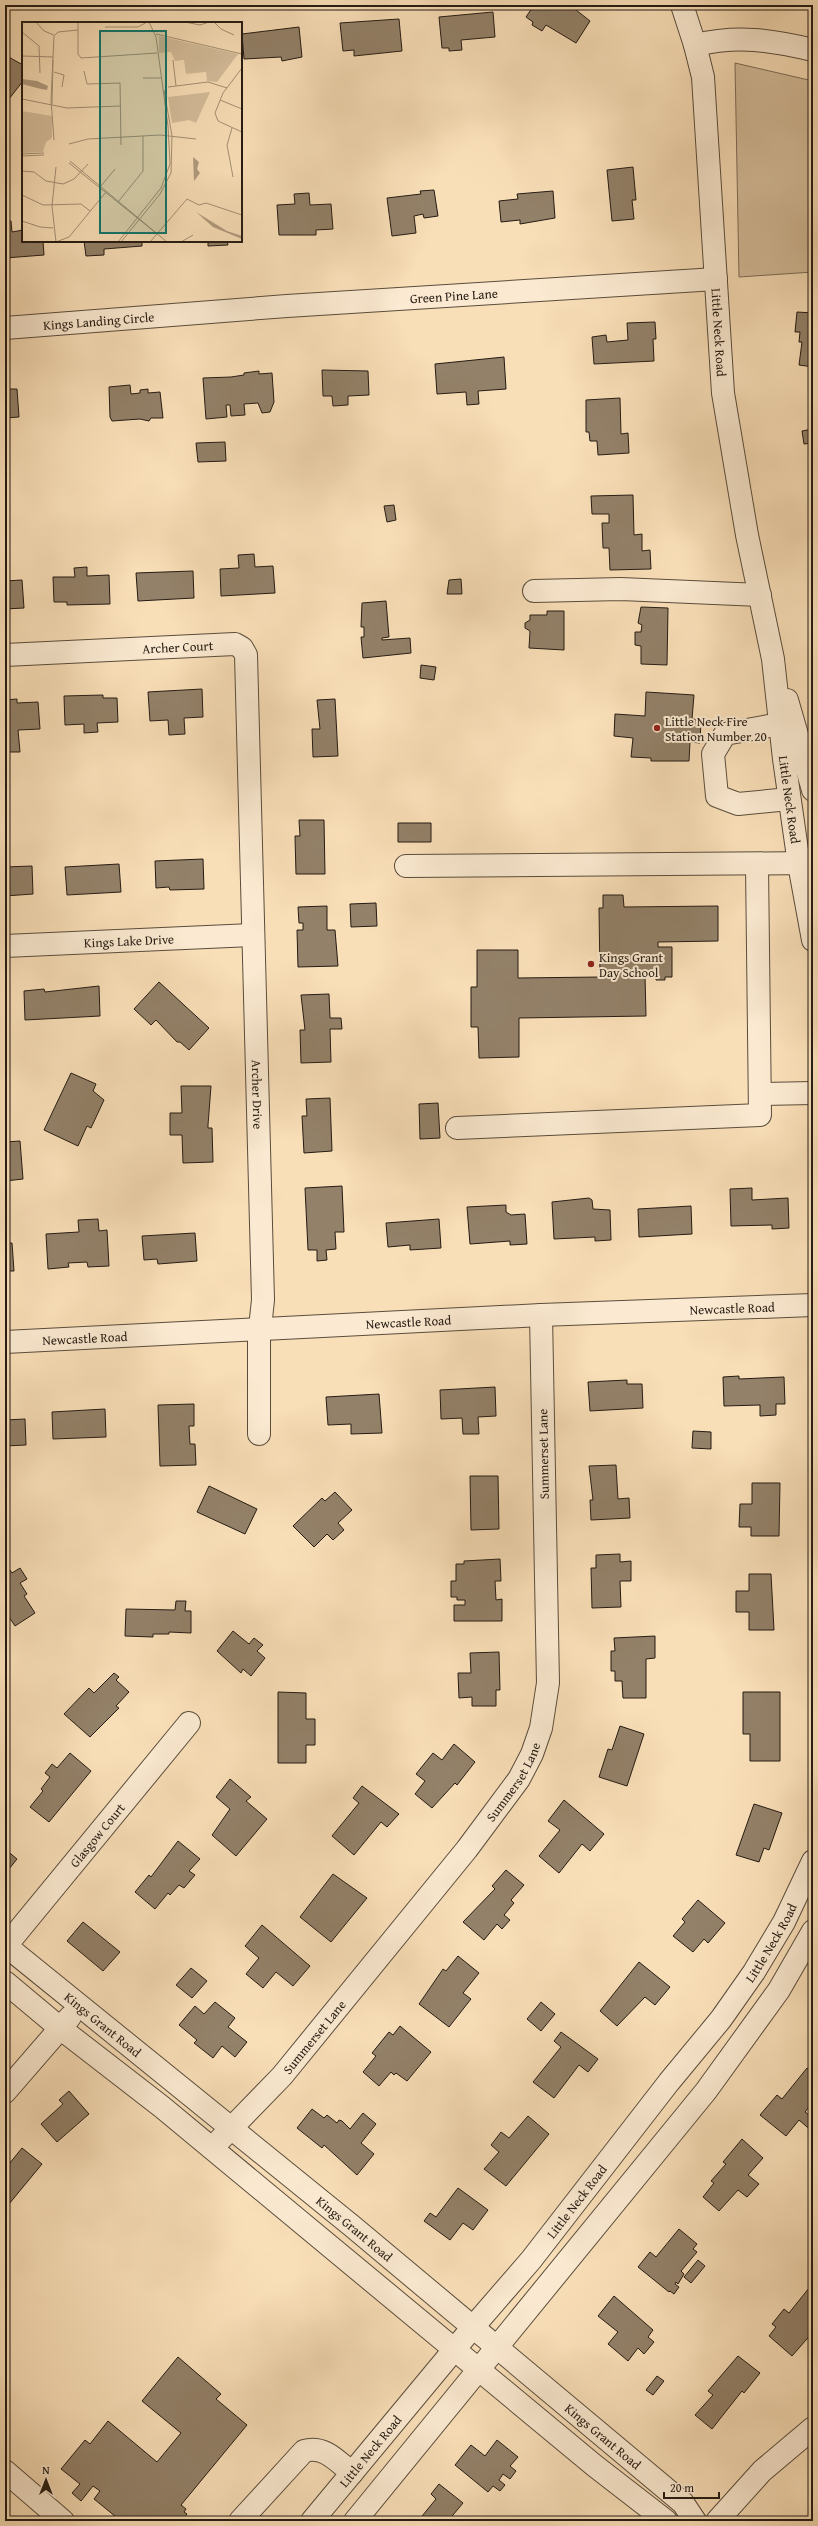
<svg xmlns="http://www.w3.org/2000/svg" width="818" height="2526" viewBox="0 0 818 2526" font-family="'Gentium Book Plus',serif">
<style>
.green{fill:#d5be9c;stroke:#7d6c58}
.building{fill:#938169;stroke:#251b13}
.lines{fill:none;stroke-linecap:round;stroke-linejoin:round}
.minor-casing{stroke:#5a4c3c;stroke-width:24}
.minor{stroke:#fbead1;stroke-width:22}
.poi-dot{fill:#8f2418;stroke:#fbead1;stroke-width:1.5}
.labels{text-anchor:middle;stroke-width:4;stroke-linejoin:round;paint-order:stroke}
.street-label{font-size:13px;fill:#251b13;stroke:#fbead1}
.poi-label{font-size:13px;fill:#251b13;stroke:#fbead1;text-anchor:start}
.inset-road{fill:none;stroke:#a49176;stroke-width:1}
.view{fill:#0f766e;fill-opacity:0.15;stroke:#0f766e;stroke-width:2}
.inset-edge{fill:none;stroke:#251b13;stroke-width:2}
</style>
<rect width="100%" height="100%" fill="#f9dfb8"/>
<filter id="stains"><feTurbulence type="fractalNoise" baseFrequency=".005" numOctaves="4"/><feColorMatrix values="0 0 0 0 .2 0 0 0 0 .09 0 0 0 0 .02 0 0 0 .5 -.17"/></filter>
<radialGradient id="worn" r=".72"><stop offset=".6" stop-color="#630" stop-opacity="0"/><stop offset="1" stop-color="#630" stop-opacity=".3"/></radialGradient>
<path class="green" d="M735,63l78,18v191l-74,5z"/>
<path class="building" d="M534,5h29l5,3 3,-2 19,15 -14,22 -30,-18 -4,6 -10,-6 1,-3 -7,-5z
M493,12l2,25 -34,3 1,10 -13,1v-3h-7l-3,-31z
M399,19l3,32 -48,5v-6l-11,1 -3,-28z
M299,27l3,30 -20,4 -1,-4 -37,2 -2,-25z
M5,55l18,10v16l-14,18 -4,-3z
M633,167l3,33h-4l2,19 -22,2 -5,-51z
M434,190l4,26 -14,2 -1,-4 -9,2 2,17 -24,3 -5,-38 34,-4 -1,-3z
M553,191l2,27 -35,6v-4l-19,2 -2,-21 19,-2 -1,-5z
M309,193l1,12 21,-1 2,25 -17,1v5h-37l-2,-30 18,-1 -1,-10z
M5,221h6l1,11 11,-2v11h20l1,14 -39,3z
M84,241h58v5l-38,3v6l-18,1z
M208,241h19l1,4 -20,1z
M797,312l16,1v54l-14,-2 3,-23h-3l1,-10h-5z
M655,322l1,17h-3l1,22 -60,3 -2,-27 14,-2 1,7 21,-2 -1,-17z
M504,357l2,32 -28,2 1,13 -12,1 -1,-13 -29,2 -2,-30z
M322,370l46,1 1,24 -21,1v9l-15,1 -1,-10h-9z
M259,371v3l13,-1 2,29 -4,10 -8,1 -4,-10 -14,1 1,11 -14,1 -1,-11h-4l1,12 -21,2 -3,-41 28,-1 13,-2v-2z
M130,385l1,9 9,-1v-3l8,-1v4l12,-1 3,26h-12l-2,3 -9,-2 -28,2 -2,-4 -1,-30z
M5,389h12l2,28 -14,1z
M620,398l1,36 7,-1 1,20 -31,2 -1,-14h-7l-1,-9h-3v-32z
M813,429v14l-9,1 -2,-13z
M225,442l1,19 -28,1 -2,-19z
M633,495l1,40 8,-1v17l8,-1 1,19 -41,1 -1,-22h-6l-1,-25h7v-9h-17l-1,-18z
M394,505l2,15 -9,2 -3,-16z
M254,554l1,13 18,-1 2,27 -54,3 -1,-27 19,-1 -1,-13z
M87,567v9l22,-1 1,29 -43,1v-3h-13l-1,-25h22l-1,-9z
M193,571l1,27 -56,3 -2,-28z
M461,579l1,15h-15l2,-14z
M22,580l2,28 -19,1v-28z
M386,601l3,36 -7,1v2l28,-2 1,15 -48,5 -2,-21h3v-10h-3l1,-24z
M641,607l27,1 -1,57 -26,-1v-18l-6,-1v-13h6l1,-7 -4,-2z
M547,611h17v39l-35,-2 1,-17 -5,-3v-5l5,-3v-5h17z
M421,665l15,2 -2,13 -14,-2z
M202,689l1,28 -19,1 1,16 -16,1 -1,-15 -18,1 -2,-29z
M646,692l48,3 -2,24 9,1 -1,23 -10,-1 -1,19h-38v-3l-20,-1 2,-19 -19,-2 1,-22 30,2z
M103,695v3h14l1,24 -21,1 1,9 -14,1v-9l-19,1 -1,-29z
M17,699v4l21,-1 2,27 -22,1 2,22h-15v-52z
M335,699l3,57 -25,1 -1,-28h8l-3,-29z
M299,820h25l1,54h-29l-1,-38h5z
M398,823h33v19h-33z
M203,859l1,30 -34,1 -1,-3 -13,1 -1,-27z
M119,864l2,28 -54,3 -2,-28z
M32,866l1,28 -28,2v-29z
M603,895h20l1,12 94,-1v35l-60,1v5h14v30h-7v3h-9v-3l-11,-2 1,41 -127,2v39l-40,1 -1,-31h-7v-40h6v-37h41v28l82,-1 -1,-69h4z
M376,903l1,23 -26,1 -1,-23z
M327,906v24h8l3,36 -40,1 -1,-37h6v-7h-4l-1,-16z
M159,982l50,46 -20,22 -9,-8h-3l-21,-22 -5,5 -17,-16z
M99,986l1,30 -75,4 -1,-29 20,-2 1,3z
M329,994l1,24h11l1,11h-12l1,33 -30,1 -1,-33h5l-4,-35z
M71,1073l25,11 -3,7 11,9 -13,28 -4,-2 -9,20 -34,-16z
M181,1086h30l-3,39v3h4l1,34 -30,1 -1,-28h-12v-22h12z
M330,1098l2,53 -28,2 -2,-37h5l-1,-17z
M438,1103l2,35 -20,1 -1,-35z
M20,1141l3,38 -18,2v-39z
M342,1186l2,46h-9l1,17 -10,1 1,10 -10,1v-11h-9l-3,-62z
M752,1188v12l36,-2 1,30 -17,1v-4l-41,1 -1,-37z
M589,1198l3,2 1,9 17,1 1,30 -16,1v-4l-41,2 -2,-37z
M506,1205v7l5,3 14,-1 2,30 -17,1v-4l-40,3 -3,-37z
M691,1206l1,28 -53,3 -1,-28z
M98,1219l1,12 8,-1 2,36 -21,1 -1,-5 -19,1 1,4 -21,2 -2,-35 33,-2 -1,-12z
M439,1219l2,29 -31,2v-5l-22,2 -2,-24z
M195,1233l2,28 -39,3 -1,-5 -13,1 -2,-24z
M5,1243h7l2,28h-9z
M739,1376v3l45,-2 1,27h-9v11l-16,1v-11l-36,1 -1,-29z
M627,1380v4h15l1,24 -53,3 -2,-29z
M495,1387l1,29 -18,1 1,17h-16l-1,-16 -21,1 -1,-29z
M379,1394l3,39 -31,1v-10l-23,1 -2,-28z
M194,1404v22h-5l1,18h5l1,21 -36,1 -2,-61z
M105,1409l1,28 -53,2 -1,-27z
M25,1419l1,26 -21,1v-26z
M693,1431l18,1v17l-19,-1z
M616,1465l2,34 11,-1 1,20 -39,2 -1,-20h3l-4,-34z
M470,1476h28l1,53 -28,1z
M752,1483h28l-1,53h-28v-9h-12l1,-23h12z
M209,1486l48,23 -12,25 -48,-22z
M335,1492l17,18 -14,13 6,7 -11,10 -6,-6 -13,13 -21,-21 29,-28 3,3z
M620,1554v8l11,-1v20h-11l1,26 -29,1 -1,-40h5v-13z
M500,1559l1,22h-6l1,19 6,-1v22h-48v-16h11v-5h-8v-3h-6v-16h5v-17h8v-3z
M5,1563l7,10 8,-5 7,11 -7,4 7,11 -3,2 11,17 -20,13 -10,-15z
M749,1574h22l3,56h-25v-18h-13v-21h13z
M176,1601h10l-1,10h6v22l-22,-1v2h-16v3l-28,-1 1,-27 49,1z
M233,1631l16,13 5,-6 9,7 -6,6 8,7 -14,18 -8,-7 -2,4 -24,-22z
M655,1636v22l-9,1v39h-23l-1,-17h-7v-10h-4v-20h4l-1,-13z
M499,1652l1,38h-4v16h-24v-9l-13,1 -1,-25h13l-1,-20z
M114,1673l5,4 -3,3 13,12 -13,14 3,2 -29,29 -26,-23 25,-26 5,5z
M278,1692l28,1v26h9v26h-9v18h-28z
M743,1692h37v69h-30v-27h-7z
M620,1726l24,8 -17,52 -28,-9 9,-28 4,1z
M454,1744l21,18 -18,23 -2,-2 -23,25 -17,-14 10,-13 -9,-7 17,-21 9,7z
M70,1753l21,18 -42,51 -19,-15 13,-16 -2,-2 9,-12 -5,-4 7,-9 5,4z
M230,1779l21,18 -5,4 21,18 -31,37 -24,-21 18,-26 -14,-12z
M362,1786l37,28 -12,13 -6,-5 -27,33 -22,-19 27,-33 -6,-5z
M564,1800l40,34 -14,17 -8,-7 -23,29 -20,-17 21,-26 -12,-9z
M754,1804l28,9 -13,37 -5,-2 -5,14 -23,-7z
M178,1841l22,18 -11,12 6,4 -11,13 -5,-3 -9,10 -2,-2 -13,16 -20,-17 14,-17 2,2z
M5,1849l12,10 -12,15z
M506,1870l18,15 -13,15 3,3 -10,12 6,5 -8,9 -5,-5 -13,16 -21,-18 32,-33 -3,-3z
M333,1874l34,24 -36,44 -31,-25z
M698,1900l27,23 -17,20 -4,-4 -11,13 -20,-16 12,-14 -3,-3z
M83,1922l37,30 -17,19 -36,-30z
M262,1925l48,41 -17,20 -17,-14 -13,16 -17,-14 13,-16 -14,-12z
M458,1956l21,17 -16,20 8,6 -22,28 -30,-23 24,-35 3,2z
M639,1962l31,25 -15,18 -10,-8 -28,29 -17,-15z
M191,1968l16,13 -15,17 -16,-13z
M215,2002l20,16 -7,9 19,15 -12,15 -13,-11 -9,12 -19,-15 3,-3 -18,-15 16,-19 9,8z
M541,2002l14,12 -14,17 -14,-12z
M400,2026l31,26 -24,29 -11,-8 -2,2 -3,-3 -12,14 -16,-14 13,-16 -4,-3 17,-21 4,3z
M561,2032l37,27 -10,13 -9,-7 -25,33 -21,-16 28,-35 -7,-6z
M807,2068l6,5v29l-8,10 8,6v14l-14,-12 -13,16 -26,-21 17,-20 5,4z
M69,2091l20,23 -32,28 -16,-18 22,-20 -4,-4z
M312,2109l12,9 3,-3 10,8 2,-3 3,1 8,8 13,-16 13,11 -15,19 13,11 -17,21 -33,-30 -2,3 -25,-20z
M528,2116l21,18 -43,52 -22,-17 15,-17 -8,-7 10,-13 8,6z
M742,2139l21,19 -15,17 11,9 -12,13 -9,-7 -19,21 -16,-14 11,-14 -3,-2 15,-17 -3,-2z
M22,2148l20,16 -33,40 -4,-4v-31z
M458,2188l30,22 -15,20 -10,-7 -13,17 -26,-19 6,-8 6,4z
M679,2229l18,15 -4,5 4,3 -16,19 3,3 -6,10 -2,-2 -1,2 4,3 -5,7 -4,-3 -1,1 -31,-25 12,-15 6,5z
M698,2260l7,6 -14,17 -7,-6z
M813,2283v49l-21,24 -23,-20 7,-9 -4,-3 12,-15 5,4z
M614,2296l39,34 -5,7 6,5 -10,12 -6,-6 -10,13 -20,-17 10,-12 -20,-16z
M738,2356l22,17 -16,20 -2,-2 -30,38 -17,-14 18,-20 -5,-4z
M178,2357l43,37 -5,5 31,26 -66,80 5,4 -2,3 3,2 -5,7h-61l-27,-22 6,-8 -7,-5 -12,15 -9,-8 8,-9 -19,-15 24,-29 5,4 18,-23 49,41 24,-29 -39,-32z
M657,2376l7,5 -11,14 -7,-5z
M497,2440l21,17 -8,9 6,5 -6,8 -7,-5 -4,6 6,5 -5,6 -7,-5 -5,6 -33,-27 16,-20 14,11z
M439,2484l24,19 -15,18h-30l18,-22 -5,-5z"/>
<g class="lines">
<defs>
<g id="minor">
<path id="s1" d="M682,5l13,40 8,32 20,316 24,142 26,124 11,100 15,105 14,76"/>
<path d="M695,45c44,-10 75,-5 118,5"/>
<path id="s2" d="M5,328l282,-22 429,-27"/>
<path d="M534,591l87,-2 139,6"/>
<path id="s3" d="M5,655l230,-11 7,4 4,7 17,645 -4,37v97"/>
<path d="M787,700l26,90"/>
<path d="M780,724l-55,10 -12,20 4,42 21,8 51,-5"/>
<path d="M406,866l407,-3"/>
<path id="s4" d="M5,946l247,-11"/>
<path d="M760,1094l53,-1"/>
<path d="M457,1128l303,-13 -3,-250"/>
<path id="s5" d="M5,1342l536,-27 272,-10"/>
<path id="s6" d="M5,1945l347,281 331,277 12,18"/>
<path id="s7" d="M5,1947l184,-224"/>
<path d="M5,1982l55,46 102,79 433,359 71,55"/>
<path d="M5,2092l65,-75"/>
<path id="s8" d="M212,2148l70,-72 185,-227 52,-70 13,-25 9,-26 7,-45 -7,-368"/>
<path d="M5,2471l58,50"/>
<path d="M240,2521l64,-70c20,-6 33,10 48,22"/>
<path id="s9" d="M312,2521l161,-194 58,-67 138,-178 52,-63 33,-47 30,-50 29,-61"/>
<path d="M355,2521l351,-430 73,-101 34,-59"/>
<path d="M717,2521l45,-50 51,-43"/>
</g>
</defs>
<use href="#minor" class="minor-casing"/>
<use href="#minor" class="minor"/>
</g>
<g class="poi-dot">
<circle cx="657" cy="728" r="4"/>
<circle cx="591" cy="964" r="4"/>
</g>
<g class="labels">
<g class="street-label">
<text dy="5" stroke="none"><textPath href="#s2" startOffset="450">Green Pine Lane</textPath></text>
<text dy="5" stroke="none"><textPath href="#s2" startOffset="94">Kings Landing Circle</textPath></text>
<text dy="5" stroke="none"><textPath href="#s1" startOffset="331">Little Neck Road</textPath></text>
<text dy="5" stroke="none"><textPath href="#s3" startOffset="173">Archer Court</textPath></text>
<text dy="5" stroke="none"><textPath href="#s1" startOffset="804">Little Neck Road</textPath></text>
<text dy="5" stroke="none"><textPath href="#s4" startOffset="124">Kings Lake Drive</textPath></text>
<text dy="5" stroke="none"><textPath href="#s3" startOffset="686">Archer Drive</textPath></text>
<text dy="5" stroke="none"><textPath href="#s5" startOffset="728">Newcastle Road</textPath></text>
<text dy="5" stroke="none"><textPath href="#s5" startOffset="404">Newcastle Road</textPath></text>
<text dy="5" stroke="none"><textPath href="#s5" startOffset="80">Newcastle Road</textPath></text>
<text transform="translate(543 1454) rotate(-91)" y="5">Summerset Lane</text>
<text dy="5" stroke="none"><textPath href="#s8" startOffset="475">Summerset Lane</textPath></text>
<text dy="5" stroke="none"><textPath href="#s7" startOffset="145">Glasgow Court</textPath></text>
<text dy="5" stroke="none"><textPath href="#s9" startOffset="739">Little Neck Road</textPath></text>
<text dy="5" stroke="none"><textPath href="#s6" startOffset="126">Kings Grant Road</textPath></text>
<text dy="5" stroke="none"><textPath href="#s8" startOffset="151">Summerset Lane</textPath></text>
<text dy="5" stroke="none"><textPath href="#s9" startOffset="415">Little Neck Road</textPath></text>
<text dy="5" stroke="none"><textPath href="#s6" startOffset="450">Kings Grant Road</textPath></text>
<text dy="5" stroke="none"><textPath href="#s6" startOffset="774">Kings Grant Road</textPath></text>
<text dy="5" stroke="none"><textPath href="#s9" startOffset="91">Little Neck Road</textPath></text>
</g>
<g class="poi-label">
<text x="665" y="726">Little Neck Fire<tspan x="665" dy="15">Station Number 20</tspan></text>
<text x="599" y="962">Kings Grant<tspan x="599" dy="15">Day School</tspan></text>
</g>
</g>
<g transform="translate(22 22)">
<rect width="220" height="220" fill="#f9dfb8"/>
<path d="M137,14l79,18 -21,28 -10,-1 -1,-9 -20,2 -2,-14 -9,1 -4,-9 -12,1zM188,70l-14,31 -7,-3 -17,3 -4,-26zM0,89l30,5v22l-6,4 -3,10 -21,1z" fill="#d5be9c"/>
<path d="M0,57l15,2 11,5 -1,4 -6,-1 -19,-5zM171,135l6,5 -2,7 3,4 -6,8zM174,190l31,19 15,5v3l-29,-12z" fill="#b19c80"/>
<path class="inset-road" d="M14,0l8,9 10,4M56,0v32l3,4 76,-5M163,0l15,3 9,-3M192,0l7,7 13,6M83,5h33l9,-5M0,10l17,14 1,27M134,12l86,20M0,34l31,1M151,38l3,26M220,46l-19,25 -8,20 3,8 24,11M62,49l3,13 33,-1 1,62M32,50l10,3 -2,12M121,56h18M146,65l40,-5 19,6M0,77l45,9 53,-2M198,78l22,9M30,82l1,-44M210,106l-5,17 6,32M32,118l-3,-40 3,-64 4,-4 20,-2M47,122l19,-5 72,-4 36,4M0,132l22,-1M0,134l22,-1M48,139l97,81M47,141l87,70M0,149l12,1 12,9 17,3 11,-5 14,-15M79,164l14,-17M0,173l21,10 38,-1 9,7M96,180l25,-31v-35M0,199l18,6 13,1M34,220l-4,-36 4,-39M34,220l13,-5 37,-45M96,220l43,-54 9,-24 -2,-38 -12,-89 -7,-15M99,220l39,-48 11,-21 1,-37 -8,-46M128,220l37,-43 12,6 7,-2 36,12M159,220l12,-7"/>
<path class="view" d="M78,9h66v202h-66z"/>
<rect width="220" height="220" class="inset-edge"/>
</g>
<rect width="818" height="2526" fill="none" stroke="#f9dfb8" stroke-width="20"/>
<rect x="6" y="6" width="806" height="2514" fill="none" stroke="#251b13" stroke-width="2"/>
<rect x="10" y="10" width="798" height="2506" fill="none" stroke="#251b13"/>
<g transform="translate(46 2480)" stroke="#fbead1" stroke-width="3" paint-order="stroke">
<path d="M0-3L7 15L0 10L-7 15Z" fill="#251b13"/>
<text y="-6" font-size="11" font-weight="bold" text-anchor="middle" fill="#251b13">N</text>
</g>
<path d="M664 2492v6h55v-6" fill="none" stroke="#251b13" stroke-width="2"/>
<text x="670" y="2492" font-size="12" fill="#251b13" stroke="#fbead1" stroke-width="3" paint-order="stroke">20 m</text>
<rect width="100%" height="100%" filter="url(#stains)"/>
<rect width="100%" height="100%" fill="url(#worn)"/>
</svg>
